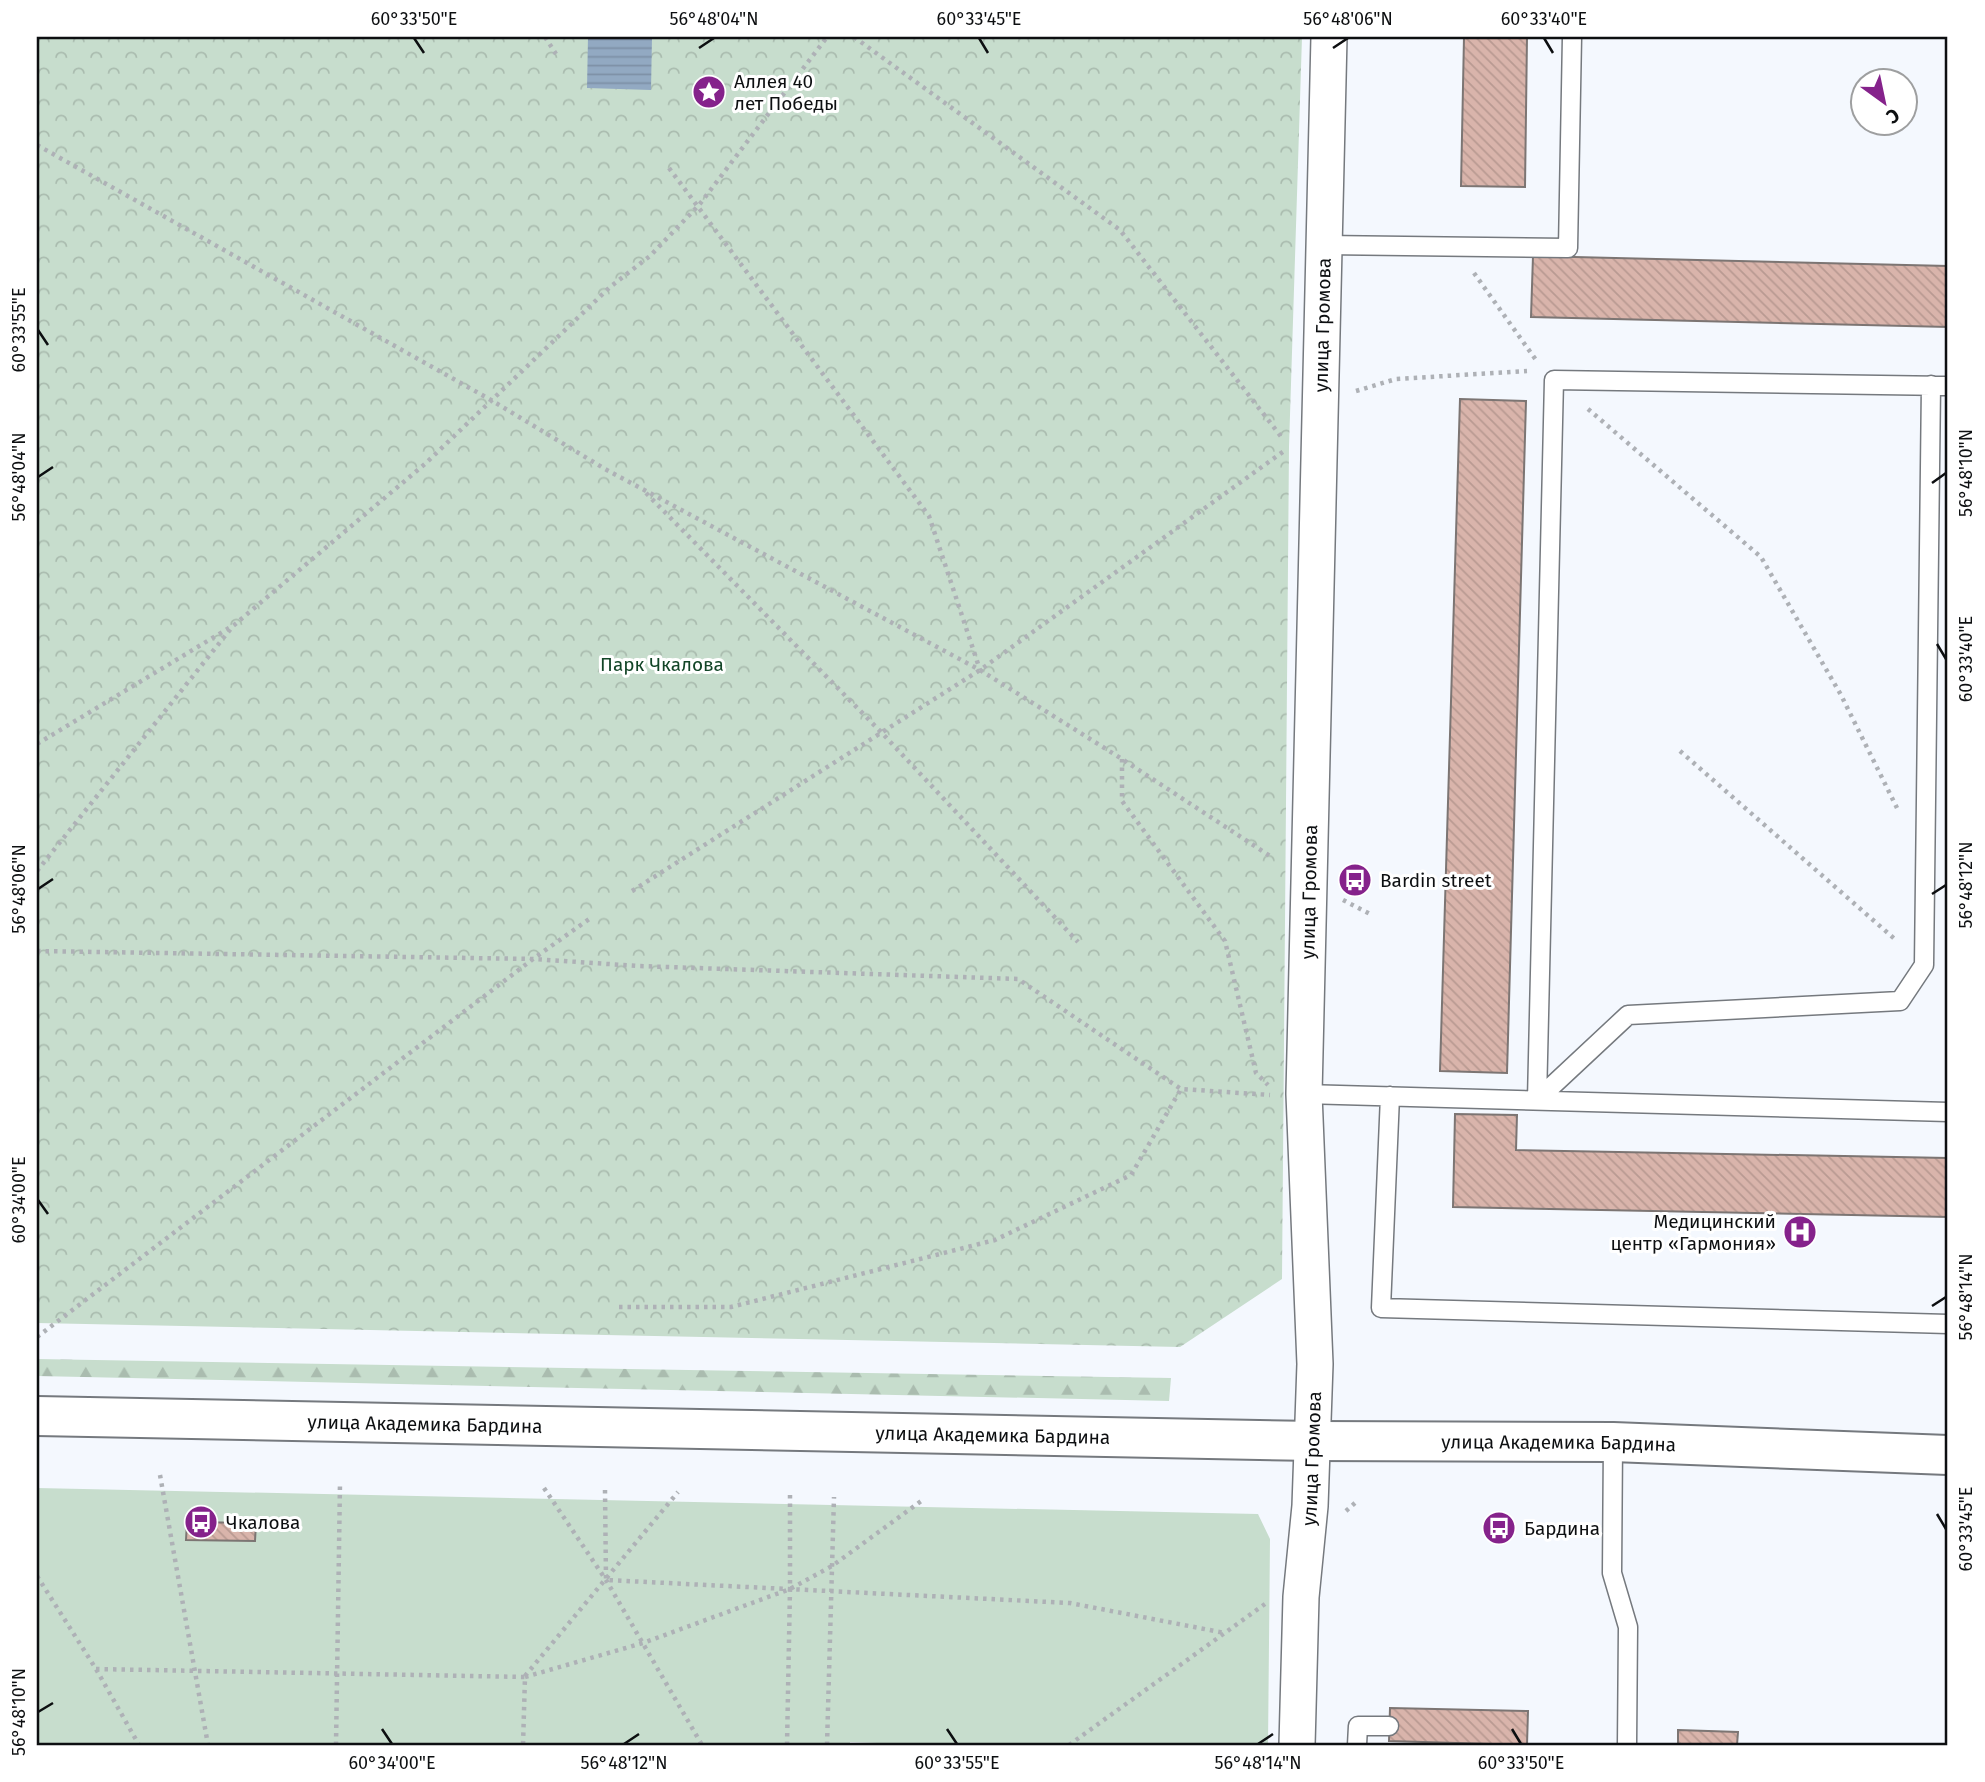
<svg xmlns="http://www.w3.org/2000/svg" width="1985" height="1782" viewBox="0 0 1985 1782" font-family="'Fira Sans',sans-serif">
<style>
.grass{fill:#c7ddcd}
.forest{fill:url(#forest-firs)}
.park{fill:url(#park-crowns)}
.water{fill:url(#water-rules)}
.building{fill:url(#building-back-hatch);stroke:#7c7573;stroke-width:2}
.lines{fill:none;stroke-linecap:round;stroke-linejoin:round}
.lane-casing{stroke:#75797e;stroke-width:21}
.street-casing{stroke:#75797e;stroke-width:38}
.secondary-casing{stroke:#75797e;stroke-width:42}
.path{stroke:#aeb1b6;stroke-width:4.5;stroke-dasharray:3.5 5;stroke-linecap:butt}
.lane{stroke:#fff;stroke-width:18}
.street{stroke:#fff;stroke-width:35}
.secondary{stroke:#fff;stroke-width:38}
.ticks{fill:none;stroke:#0d0f11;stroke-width:2.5}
.labels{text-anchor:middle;stroke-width:6;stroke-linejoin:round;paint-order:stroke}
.poi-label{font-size:19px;fill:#0d0f11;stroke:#fff;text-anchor:start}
.street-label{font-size:19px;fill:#0d0f11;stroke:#fff}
.park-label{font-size:19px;fill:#124527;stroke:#fff}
.neatline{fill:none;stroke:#0d0f11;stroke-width:2.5}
.ticks-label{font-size:18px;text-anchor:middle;fill:#0d0f11}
</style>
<defs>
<pattern id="forest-firs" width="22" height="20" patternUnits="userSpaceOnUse" patternTransform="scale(1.75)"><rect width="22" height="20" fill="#c7ddcd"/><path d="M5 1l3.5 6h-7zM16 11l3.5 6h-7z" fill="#aabcaf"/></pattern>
<pattern id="park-crowns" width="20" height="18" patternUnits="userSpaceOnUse" patternTransform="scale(1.75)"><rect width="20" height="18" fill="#c7ddcd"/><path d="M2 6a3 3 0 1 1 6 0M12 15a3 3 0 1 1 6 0" fill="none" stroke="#aabcaf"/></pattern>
<pattern id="water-rules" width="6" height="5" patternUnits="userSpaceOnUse" patternTransform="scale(1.75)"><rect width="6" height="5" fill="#92a9c2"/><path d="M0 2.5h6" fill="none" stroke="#7d90a6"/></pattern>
<pattern id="building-back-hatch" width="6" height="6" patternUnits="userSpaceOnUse" patternTransform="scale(1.75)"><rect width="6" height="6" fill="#d9b4ab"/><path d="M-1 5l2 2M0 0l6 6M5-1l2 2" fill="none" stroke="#b99a92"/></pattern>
</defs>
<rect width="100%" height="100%" fill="#f4f8fe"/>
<path class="grass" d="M37,1488l1221,26 12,25 -2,206h-336l-82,-3v3h-813z"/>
<path class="forest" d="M37,1359l1134,19 -2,23 -1132,-25z"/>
<path class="park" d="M37,37h1265l-13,410 -7,832 -102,68 -1143,-24z"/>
<path class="water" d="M588,37h64l-1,53 -64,-2z"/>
<path class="building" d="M1464,37h63l-2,150 -64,-1z
M1533,256l415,10v61l-417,-10z
M1460,399l66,2 -19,672 -67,-2z
M1455,1114l62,1 -1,35 432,8v59l-495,-10z
M187,1522l69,1 -1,18 -69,-1z
M1390,1708l138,3 -1,34 -138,-4z
M1678,1730l60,2 -1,13h-59z"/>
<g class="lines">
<defs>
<path id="lane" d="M1324,245l244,3 4,-211
M1304,1094l644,18
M1390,1096l-9,212 567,16
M1537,1100l17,-720 394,6
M1537,1100l91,-85 272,-14 24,-36 7,-580
M1613,1442l-1,131 16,54 -1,118
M1357,1745l1,-19h31"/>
<g id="street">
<path id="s1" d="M1297,1745l4,-148 9,-91 5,-142 -11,-270 25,-1057"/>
</g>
<g id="secondary">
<path id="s2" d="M37,1416l1277,25 299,1 335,13"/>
</g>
</defs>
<use href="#lane" class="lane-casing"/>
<use href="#street" class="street-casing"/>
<use href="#secondary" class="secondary-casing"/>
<path class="path" d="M545,37l11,17
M854,37l266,193 163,209
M37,145l454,255 114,69 375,201 142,89 151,99
M669,168l260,348 51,154
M1474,273l62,87
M1356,391l40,-12 131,-8
M1588,409l173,148 80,138 56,113
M646,493l235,239 197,210
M37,744l192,-116
M1680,751l217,190
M1122,759v42l103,140 31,132 12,12
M37,871l196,-245 193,-163 184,-176 40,-31 49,-51 128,-168
M632,891l348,-221 304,-219
M1343,900l27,14
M37,951l496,8 105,7 380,13 163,110 89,6
M619,1307h112l264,-67 136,-65 50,-86
M37,1337l496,-378 59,-42
M160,1475l48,270
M544,1488l62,92 96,165
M605,1490l1,90 464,23 155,30
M1346,1511l10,-9
M37,1576l59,93 43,76
M96,1669l429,8 -2,68
M525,1676l153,-184
M525,1677l118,-34 147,-54 42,-23 92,-67
M336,1745l4,-262
M787,1745l3,-156v-94
M827,1745l7,-248
M1069,1745l196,-141"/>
<use href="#lane" class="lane"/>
<use href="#street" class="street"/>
<use href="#secondary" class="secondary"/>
</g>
<path class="ticks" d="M414,38l10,15M979,38l9,15M1544,38l9,15M699,48l15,-10M1333,48l15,-10M38,330l10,15M38,477l15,-10M1932,483l14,-10M1937,644l9,15M38,889l15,-10M1932,894l14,-9M38,1200l10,14M1932,1306l14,-9M1937,1514l9,15M38,1712l15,-9M382,1729l10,15M947,1729l10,15M1512,1729l9,15M624,1744l15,-10M1258,1744l15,-10"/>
<defs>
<symbol id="sight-disc" viewBox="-11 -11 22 22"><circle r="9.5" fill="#85228b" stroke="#fff"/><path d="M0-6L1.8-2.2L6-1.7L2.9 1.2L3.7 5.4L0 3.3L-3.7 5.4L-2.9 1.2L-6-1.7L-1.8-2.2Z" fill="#fff"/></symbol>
<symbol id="bus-disc" viewBox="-11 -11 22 22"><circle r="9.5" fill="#85228b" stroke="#fff"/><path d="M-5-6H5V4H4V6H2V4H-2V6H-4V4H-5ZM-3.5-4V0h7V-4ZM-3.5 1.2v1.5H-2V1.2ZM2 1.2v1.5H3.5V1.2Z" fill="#fff"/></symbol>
<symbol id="hospital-disc" viewBox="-11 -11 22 22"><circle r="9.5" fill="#85228b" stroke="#fff"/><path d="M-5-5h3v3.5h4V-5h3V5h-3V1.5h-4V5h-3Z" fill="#fff"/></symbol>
</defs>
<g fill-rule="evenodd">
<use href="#sight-disc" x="690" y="73" width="38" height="38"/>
<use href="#bus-disc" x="1336" y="861" width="38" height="38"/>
<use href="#hospital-disc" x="1781" y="1213" width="38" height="38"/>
<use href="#bus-disc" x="182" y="1503" width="38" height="38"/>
<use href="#bus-disc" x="1480" y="1509" width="38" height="38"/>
</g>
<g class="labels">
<g class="poi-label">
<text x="734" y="88">Аллея 40<tspan x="734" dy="22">лет Победы</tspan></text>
<text x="1380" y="887">Bardin street</text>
<text x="1776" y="1228" text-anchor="end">Медицинский<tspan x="1776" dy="22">центр «Гармония»</tspan></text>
<text x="226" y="1529">Чкалова</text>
<text x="1524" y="1535">Бардина</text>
</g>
<g class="street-label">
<text dy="7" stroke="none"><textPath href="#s1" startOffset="1421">улица Громова</textPath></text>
<text dy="7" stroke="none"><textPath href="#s1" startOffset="854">улица Громова</textPath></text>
<text dy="7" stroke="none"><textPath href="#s2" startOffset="388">улица Академика Бардина</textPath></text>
<text dy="7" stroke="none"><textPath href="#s2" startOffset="956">улица Академика Бардина</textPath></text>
<text dy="7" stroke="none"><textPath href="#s2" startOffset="1522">улица Академика Бардина</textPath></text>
<text dy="7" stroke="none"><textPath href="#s1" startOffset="287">улица Громова</textPath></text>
</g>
<g class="park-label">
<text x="662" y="671">Парк Чкалова</text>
</g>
</g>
<rect width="1985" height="1782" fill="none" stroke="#ffffff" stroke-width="77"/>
<g transform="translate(1884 102) rotate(147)"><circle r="33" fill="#ffffff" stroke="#9e9fa0" stroke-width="2"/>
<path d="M0-5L12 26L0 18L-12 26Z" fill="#85228b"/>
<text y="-10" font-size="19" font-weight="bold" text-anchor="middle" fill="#0d0f11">С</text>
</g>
<rect x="38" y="38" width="1908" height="1706" class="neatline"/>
<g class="ticks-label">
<text x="414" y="25">60°33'50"E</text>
<text x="714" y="25">56°48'04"N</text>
<text x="979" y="25">60°33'45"E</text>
<text x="1348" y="25">56°48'06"N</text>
<text x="1544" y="25">60°33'40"E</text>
<text transform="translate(19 330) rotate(-90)" y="6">60°33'55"E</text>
<text transform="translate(1966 473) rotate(-90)" y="6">56°48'10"N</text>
<text transform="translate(19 477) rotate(-90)" y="6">56°48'04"N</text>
<text transform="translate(1966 659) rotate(-90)" y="6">60°33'40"E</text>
<text transform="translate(1966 885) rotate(-90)" y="6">56°48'12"N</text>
<text transform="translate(19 889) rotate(-90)" y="6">56°48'06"N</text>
<text transform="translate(19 1200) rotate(-90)" y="6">60°34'00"E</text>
<text transform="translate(1966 1297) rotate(-90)" y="6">56°48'14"N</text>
<text transform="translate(1966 1529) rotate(-90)" y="6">60°33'45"E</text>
<text transform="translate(19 1712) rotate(-90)" y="6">56°48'10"N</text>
<text x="392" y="1769">60°34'00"E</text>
<text x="624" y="1769">56°48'12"N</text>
<text x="957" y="1769">60°33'55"E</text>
<text x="1258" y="1769">56°48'14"N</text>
<text x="1521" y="1769">60°33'50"E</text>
</g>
</svg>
